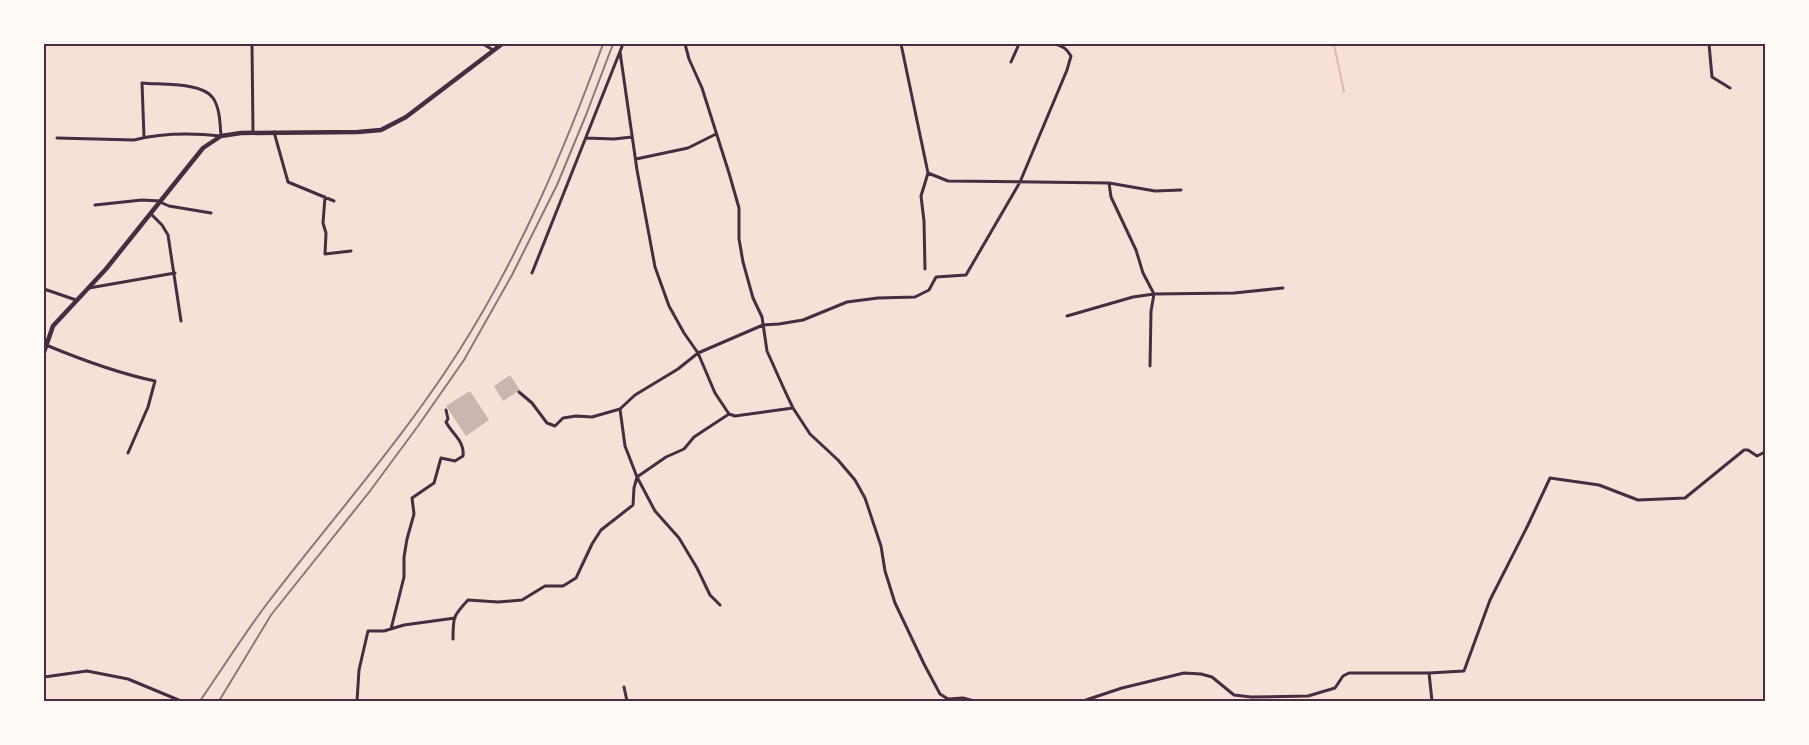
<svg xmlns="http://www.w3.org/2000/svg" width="1809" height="745" viewBox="0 0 1809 745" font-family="'Public Sans',sans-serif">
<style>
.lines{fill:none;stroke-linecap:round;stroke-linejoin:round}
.stream{stroke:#dcb8b0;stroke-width:2}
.building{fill:#ccb4b1}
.minor{stroke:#4a2c40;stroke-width:3}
.primary{stroke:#4a2c40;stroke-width:4.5}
.rail{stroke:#8f747c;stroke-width:2}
.neatline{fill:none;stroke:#4a2c40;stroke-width:2}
</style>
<rect width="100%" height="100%" fill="#f7e1d7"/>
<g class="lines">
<path class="stream" d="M1333,44l2,5 9,43"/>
</g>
<path class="building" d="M510,375l10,15 -17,11 -9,-15z
M470,391l19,29 -23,16 -20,-30z"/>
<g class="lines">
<path class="minor" d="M252,44l1,88
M483,44l10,6
M685,44l4,15 13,29 27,85 10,35v31l4,23 10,36 9,19 5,34 17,38 9,19 17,26 28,26 17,20 10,18 16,48 4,25 10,32 29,61 16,30 8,5 15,-1 11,3
M901,44l27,129 20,8 161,2 46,8 26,-1
M1709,44l3,33 18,11
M620,52l17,118 18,97 14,39 15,27 14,20 17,40 14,21 6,2 58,-8
M1011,62l8,-18
M274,132l14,50 46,19
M57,138l77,2c28,-7 59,-7 87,-4 -1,-12 -1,-28 -8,-38 -11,-16 -53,-13 -71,-15l2,54
M586,138l28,1 18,-2
M636,159l52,-11 28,-14
M1109,183l2,14 25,53 7,23 11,21 -3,17 -1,55
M325,197l-2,26 3,10 -1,21 26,-3
M160,202l9,4 42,7
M95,205l47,-5 18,1
M151,214l11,11 6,10 13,86
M925,269l-1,-48 -3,-25 7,-23
M532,273l91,-229
M89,288l86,-15
M44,289l32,11
M1067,316l66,-19 21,-3 80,-1 49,-5
M46,345c36,15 71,28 109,36l-7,26 -20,46
M519,392l13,11 15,20 8,3 8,-8 13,-2 16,1 28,-8 15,-14 43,-26 20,-16 65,-28 16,-1 24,-4 44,-18 31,-4 37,-1 14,-7 7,-13 30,-2 54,-93 47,-112 4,-14c-4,-7 -8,-10 -16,-12
M620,409l5,37 12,31 18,34 24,27 18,30 13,27 10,10
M391,629l13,-52v-20l3,-18 7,-25 -2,-16 22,-15 7,-25 14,3 8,-5c2,-15 -11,-22 -17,-34l2,-3 -2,-9
M453,639c0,-22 0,-23 15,-39l30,2 24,-2 23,-14h18l13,-8 16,-34 9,-14 32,-25 1,-17 3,-11 29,-20 18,-8 10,-12 35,-23
M1429,673l3,28
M44,677l43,-6 41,8 53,22
M624,687l3,14
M357,701l2,-31 9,-39h16l20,-6 51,-7
M1083,701l39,-13 62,-15 17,1 11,3 22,18 17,2 57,-1 27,-8 8,-12 6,-3h80l35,-2 26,-71 38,-75 22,-47 49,7 39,15 47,-2 59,-48h4l9,6 8,-4"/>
<path class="primary" d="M44,352l9,-26 53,-57 97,-121 18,-12 20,-3 117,-1 23,-2 25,-13 96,-73"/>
<path class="rail" d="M200,701c22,-32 43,-65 66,-96 64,-84 134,-162 191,-251 62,-97 107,-203 146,-310
M219,701l52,-86 99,-124 48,-65 46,-66 48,-85 45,-90 29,-70 27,-71"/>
</g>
<rect width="1809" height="745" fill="none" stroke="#fffaf5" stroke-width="90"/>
<rect x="45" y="45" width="1719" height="655" class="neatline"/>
</svg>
